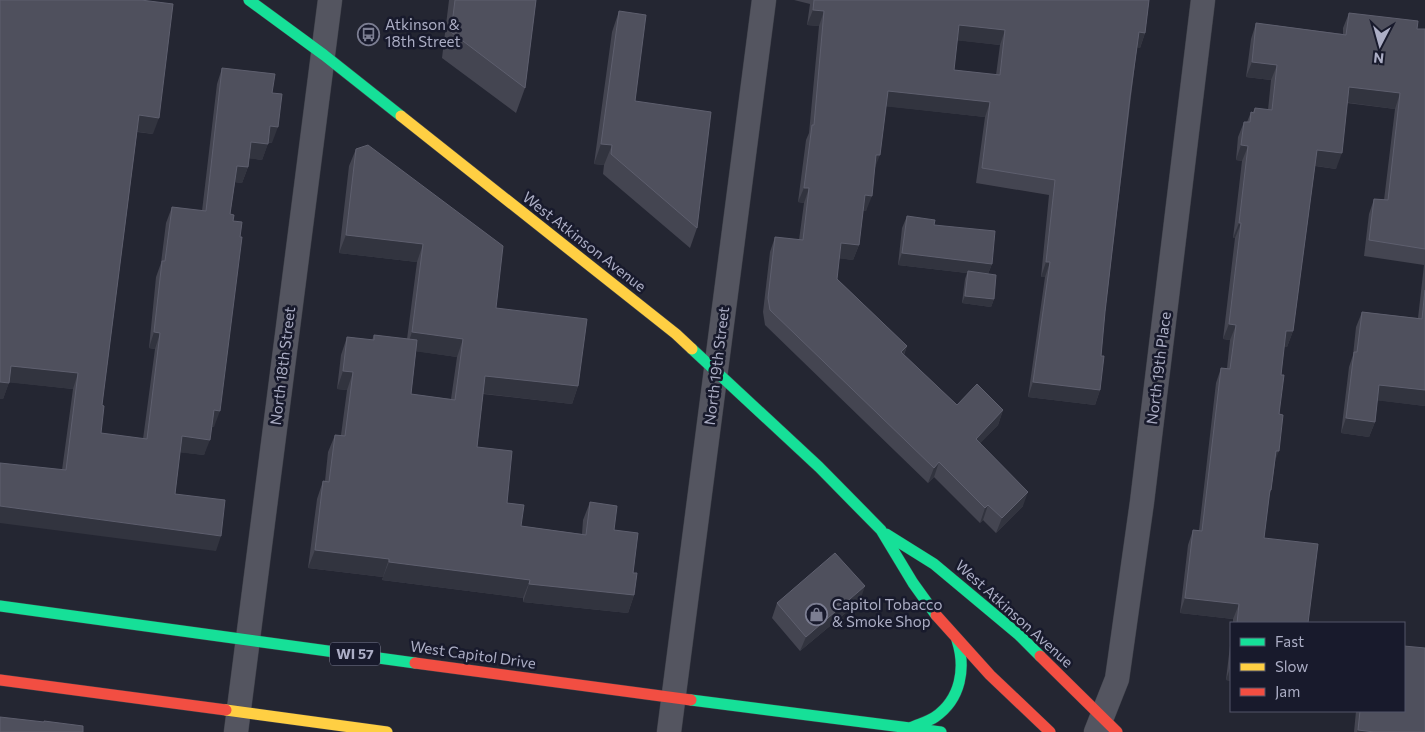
<svg xmlns="http://www.w3.org/2000/svg" width="1425" height="732" viewBox="0 0 1425 732" font-family="Commissioner,sans-serif">
<style>
.lines{fill:none;stroke-linecap:round;stroke-linejoin:round}
.street-casing{stroke:#3e4049;stroke-width:25}
.fast-casing{stroke:#3e4049;stroke-width:12}
.slow-casing{stroke:#3e4049;stroke-width:12}
.jam-casing{stroke:#3e4049;stroke-width:12}
.street{stroke:#545560;stroke-width:24}
.fast{stroke:#16e098;stroke-width:11}
.slow{stroke:#ffcf43;stroke-width:11}
.jam{stroke:#f24e42;stroke-width:11}
.wall{fill:#444551;fill-rule:evenodd}
.shaded-wall{fill:#32343f}
.building{fill:#4f505d;stroke:#5e5f6e;fill-rule:evenodd}
.labels{text-anchor:middle;stroke-width:5;stroke-linejoin:round;paint-order:stroke}
.shield{fill:#181a2c;stroke:#808297;stroke-width:1}
.shield-label{font-size:14px;font-weight:bold;fill:#acaec5}
.poi-label{font-size:15px;fill:#acaec5;stroke:#181a2c;text-anchor:start}
.street-label{font-size:15px;fill:#acaec5;stroke:#181a2c}
</style>
<rect width="100%" height="100%" fill="#242632"/>
<g class="lines">
<defs>
<path id="street" d="M236,732l94,-732
M669,732l95,-732
M1096,732l21,-53 3,-21 22,-156 61,-502"/>
<path id="fast" d="M249,0l75,55 77,61
M692,349l127,118 62,63 32,53 23,32
M886,534l48,30 85,71 21,21
M0,606l415,57
M691,700l250,32
M910,728c8,-4 18,-6 25,-11 26,-18 31,-49 22,-77"/>
<path id="slow" d="M401,116l275,218 16,15
M226,710l161,22"/>
<path id="jam" d="M936,615l54,60 60,57
M1040,656l77,76
M415,663l276,37
M0,680l226,30"/>
</defs>
<use href="#street" class="street-casing"/>
<use href="#fast" class="fast-casing"/>
<use href="#slow" class="slow-casing"/>
<use href="#jam" class="jam-casing"/>
<use href="#street" class="street"/>
<use href="#fast" class="fast"/>
<use href="#slow" class="slow"/>
<use href="#jam" class="jam"/>
</g>
<path class="wall" d="M0,0l153,134 -16,-2 -35,273 -1,28 42,6 12,-90 -6,-1 7,-71 5,-14 5,-40 6,-16 30,4 15,-127 5,-16 50,25v50h-4l-6,17 -13,-2 -1,9 -6,16 -7,-1 -5,32 3,7 -19,206h-2l-8,28 -24,-3 -5,42 41,57 -154,-81 11,-81 -64,-7 -6,17z
M449,0h87l-11,88 -9,25 -74,-55z
M794,0h355l-4,33 -5,15 -3,-1 -32,265 -4,44 -1,34 -5,15 -67,-8 17,-120h-4l8,-82 -73,-12 9,-66 -99,-11 -11,62 -9,43 -3,-1 -4,35 -6,15 -14,-2 -2,21 70,67 -3,9 53,50 46,5 -5,15 -18,18 43,63 -27,27 -13,-13 -3,3 -46,-46 -6,6 -163,-158 -2,-13 7,-60 5,-15 24,3 5,-37 -6,-1 8,-62 3,-7 10,-107 -12,-1 3,-21zM957,40l43,5 -4,30 -42,-5z
M619,11l16,90 62,127 -7,20 -87,-74 1,-9 -10,-1 18,-132z
M1349,13l68,16h8v377l-48,-6 -2,22 -6,15 -28,-4 8,-66 4,-12 3,-28 6,-15 56,6 6,-53 -60,-9 5,-42 5,-15 10,1 11,-91 -48,-6 -11,66 -21,-3 -22,165 -6,16 -3,-1 -3,29 -2,39 -4,49 -4,27 -2,6 -5,42 44,85h-75v-4l-53,-6 8,-68 5,-15h6l17,-147 5,-15h6l3,-28 -7,-1 12,-101h-2l9,-77 -6,-1 2,-23 6,-15h3l4,-10h2l2,-4 13,2 3,-30 -25,-3 5,-38 5,-16 87,11v-6z
M356,149l140,159 82,78 -6,18 -89,-10 -6,53 30,56 14,23 61,8 1,-14 7,-18 24,28 19,43 1,22 -6,18 -105,-11v-4l-141,-18 1,-3 -75,-9 9,-69 6,-18h2l3,-29 7,-17h6l6,-45 -10,-1 4,-34 6,-18 25,3 2,-5 33,4 10,-77 -78,-9 10,-87zM416,351l41,6 -6,42 -40,-5z
M907,216l27,9 58,39 -4,10 6,25 -3,8 -29,-4 3,-24 2,-6 -69,-8 4,-37z
M860,601l-60,50 -28,-33 5,-15z
M1231,637v44l-5,-1z
M1356,711h48l21,21h-71z"/>
<path class="shaded-wall" d="M813,10l11,1 -5,15 -12,-1z
M959,25l46,5 -5,15 -47,-5z
M1139,32l6,1 -5,15 -7,-1z
M1252,62l25,3 -6,15 -25,-3z
M1349,87l51,6 -5,16 -51,-7z
M888,91l102,11 -5,15 -103,-11z
M139,115l20,3 -6,16 -19,-3z
M270,126l8,1 -6,16 -8,-1z
M251,142l17,2 -6,16 -17,-2z
M601,144l11,1 -8,20 -10,-1z
M1241,145l7,1 -6,15 -6,-1z
M1317,150l25,3 -6,16 -25,-4z
M876,155h4l-6,15z
M237,166l11,1 -6,16 -11,-1z
M804,188h5l-5,15 -6,-1z
M865,195l7,1 -6,15 -7,-1z
M1239,223h2l-6,15h-2z
M346,235l77,9 -6,18 -78,-9z
M841,243l18,2 -6,15 -18,-2z
M902,253l90,11 -5,12 -19,-5 -1,2 -69,-8z
M1046,262h4l-5,15h-4z
M965,296l29,3 -3,8 -29,-4z
M1229,324l7,1 -6,15 -7,-1z
M1286,331h7l-6,16 -7,-1z
M154,332l6,1 -5,16 -6,-1z
M412,332l51,7 -6,18 -51,-7z
M907,346l-6,15v-9z
M11,366l67,7 -5,16 -68,-7z
M343,371l10,1 -6,18 -10,-1z
M485,376l93,10 -6,18 -93,-11z
M0,382l9,1 -6,16h-3z
M1033,382l67,8 -5,15 -67,-8z
M1379,385l46,5v16l-51,-6z
M214,410l6,1 -6,16 -6,-1z
M1003,410l-5,15 -28,29 6,-15z
M1346,418l29,4 -6,15 -28,-4z
M182,436l28,4 -6,15 -28,-3z
M1276,451h3l-6,15z
M939,462l-5,15 -6,6 6,-15z
M1028,492l-5,14 -27,27 6,-15z
M988,505l-5,15 -3,3 5,-15z
M0,506l221,30 -5,15 -216,-28z
M315,550l74,9 -6,18 -75,-9z
M389,562l141,18 -7,18 -141,-18z
M529,584l105,11 -6,18 -105,-11z
M865,586l-5,15 -60,50 6,-14z
M1185,598l54,6 -6,15 -53,-6z
M1231,665v16l-5,-1z
M1358,730l16,2h-17z"/>
<path class="building" d="M0,0h141l32,4 -14,114 -20,-3 -37,290 2,1 -3,27 46,6 13,-106 -6,-1 8,-71h3l7,-54 34,4 16,-143 53,6 -3,19 10,1 -4,33 -8,-1 -2,18 -17,-2 -3,25 -11,-1 -7,48 4,1 -1,6 9,1 -2,15h2l-22,174 -6,-1 -4,30 -28,-4 -7,58 50,6 -4,36 -221,-30v-43l66,7 12,-97 -67,-7 -2,17 -9,-1z
M455,0h81l-11,88 -74,-56z
M814,0h335l-4,33 -6,-1 -9,65 -25,215 -4,44h3l-4,34 -67,-8 17,-120h-4l9,-82 -73,-12 8,-66 -102,-11 -8,64h-4l-4,41 -7,-1 -6,50 -18,-2 -4,36 70,67 -6,6 56,53 20,-21 26,26 -27,29 52,53 -26,26 -14,-13 -3,3 -46,-46 -5,6 -164,-158 -2,-12 7,-61 28,3 6,-52h-5l8,-63h2l10,-114 -11,-1zM959,25l46,5 -5,45 -46,-5z
M619,11l27,4 -11,86 76,11 -14,116 -86,-74 1,-9 -11,-1z
M1349,13l69,8 -1,8h8v220l-56,-9 5,-41 14,1 12,-107 -51,-6 -7,66 -25,-3 -24,181h-7l-5,44h3l-5,39 4,1 -4,36h-3l-5,39h-1l-6,48 54,6 -10,79h-71l2,-19 -54,-6 8,-68 9,1 19,-163 9,1 6,-44 -7,-1 12,-101h-2l9,-77 -7,-1 3,-23h6l1,-10 3,1 1,-5 17,2 5,-45 -25,-3 4,-39 90,12z
M368,145l135,101 -7,62 91,11 -9,67 -93,-10 -8,71 35,4 -5,52 17,2 -3,21 65,9 4,-33 27,4 -3,24 24,3 -5,40h4l-3,22 -105,-11 1,-4 -141,-18v-3l-74,-9 8,-69 6,1 6,-47 10,1 8,-64 -10,-1 4,-34 27,3v-5l43,5 -6,54 44,6 8,-61 -51,-7 11,-88 -77,-9 10,-86z
M907,216l28,4 -1,5 61,6 -3,33 -90,-11z
M968,271l28,4 -2,24 -29,-3z
M1425,290v100l-46,-5 -4,37 -29,-4 8,-66h3l5,-40 60,7z
M835,553l30,33 -59,51 -29,-34z
M1404,646l21,2v84h-51l-16,-2 2,-19h44z
M0,717l44,5v-1l39,5v6h-83z"/>
<defs>
<symbol id="bus-ring" viewBox="-11 -11 22 22"><circle r="9.5" fill="#181a2c" stroke="#7c7e92" stroke-width="1.5"/><path d="M-5-6H5V4H4V6H2V4H-2V6H-4V4H-5ZM-3.5-4V0h7V-4ZM-3.5 1.2v1.5H-2V1.2ZM2 1.2v1.5H3.5V1.2Z" fill="#7c7e92"/></symbol>
<symbol id="shop-ring" viewBox="-11 -11 22 22"><circle r="9.5" fill="#181a2c" stroke="#7c7e92" stroke-width="1.5"/><path d="M-5-2.5h2.3a2.7 3.5 0 0 1 5.4 0H5L5.5 6h-11ZM-1.5-2.5h3a1.5 2.3 0 0 0-3 0Z" fill="#7c7e92"/></symbol>
</defs>
<g fill-rule="evenodd">
<use href="#bus-ring" x="356" y="22" width="25" height="25"/>
<use href="#shop-ring" x="804" y="602" width="25" height="25"/>
</g>
<g class="labels">
<rect class="shield" x="330" y="642.5" width="50" height="23" rx="4"/>
<g class="shield-label">
<text x="355" y="659">WI 57</text>
</g>
<g class="poi-label">
<text x="385" y="30">Atkinson &amp;<tspan x="385" dy="17">18th Street</tspan></text>
<text x="832" y="610">Capitol Tobacco<tspan x="832" dy="17">&amp; Smoke Shop</tspan></text>
</g>
<g class="street-label">
<text transform="translate(584 242) rotate(38)" y="5">West Atkinson Avenue</text>
<text transform="translate(283 366) rotate(-83)" y="5">North 18th Street</text>
<text transform="translate(717 366) rotate(-83)" y="5">North 19th Street</text>
<text transform="translate(1159 368) rotate(-83)" y="5">North 19th Place</text>
<text transform="translate(1014 614) rotate(42)" y="5">West Atkinson Avenue</text>
<text transform="translate(473 655) rotate(8)" y="5">West Capitol Drive</text>
</g>
</g>
<rect x="1230" y="622" width="175" height="90" fill="#181a2c" stroke="#535569"/>
<rect x="1240" y="638" width="25" height="8" fill="#16e098" stroke="#535569"/>
<text x="1275" y="647" font-size="15" fill="#acaec5">Fast</text>
<rect x="1240" y="663" width="25" height="8" fill="#ffcf43" stroke="#535569"/>
<text x="1275" y="672" font-size="15" fill="#acaec5">Slow</text>
<rect x="1240" y="688" width="25" height="8" fill="#f24e42" stroke="#535569"/>
<text x="1275" y="697" font-size="15" fill="#acaec5">Jam</text>
<g transform="translate(1380 45) rotate(186)" stroke="#181a2c" stroke-width="4" paint-order="stroke">
<path d="M0-4L9 19L0 12L-9 19Z" fill="#acaec5"/>
<text y="-8" font-size="14" font-weight="bold" text-anchor="middle" fill="#acaec5">N</text>
</g>
</svg>
